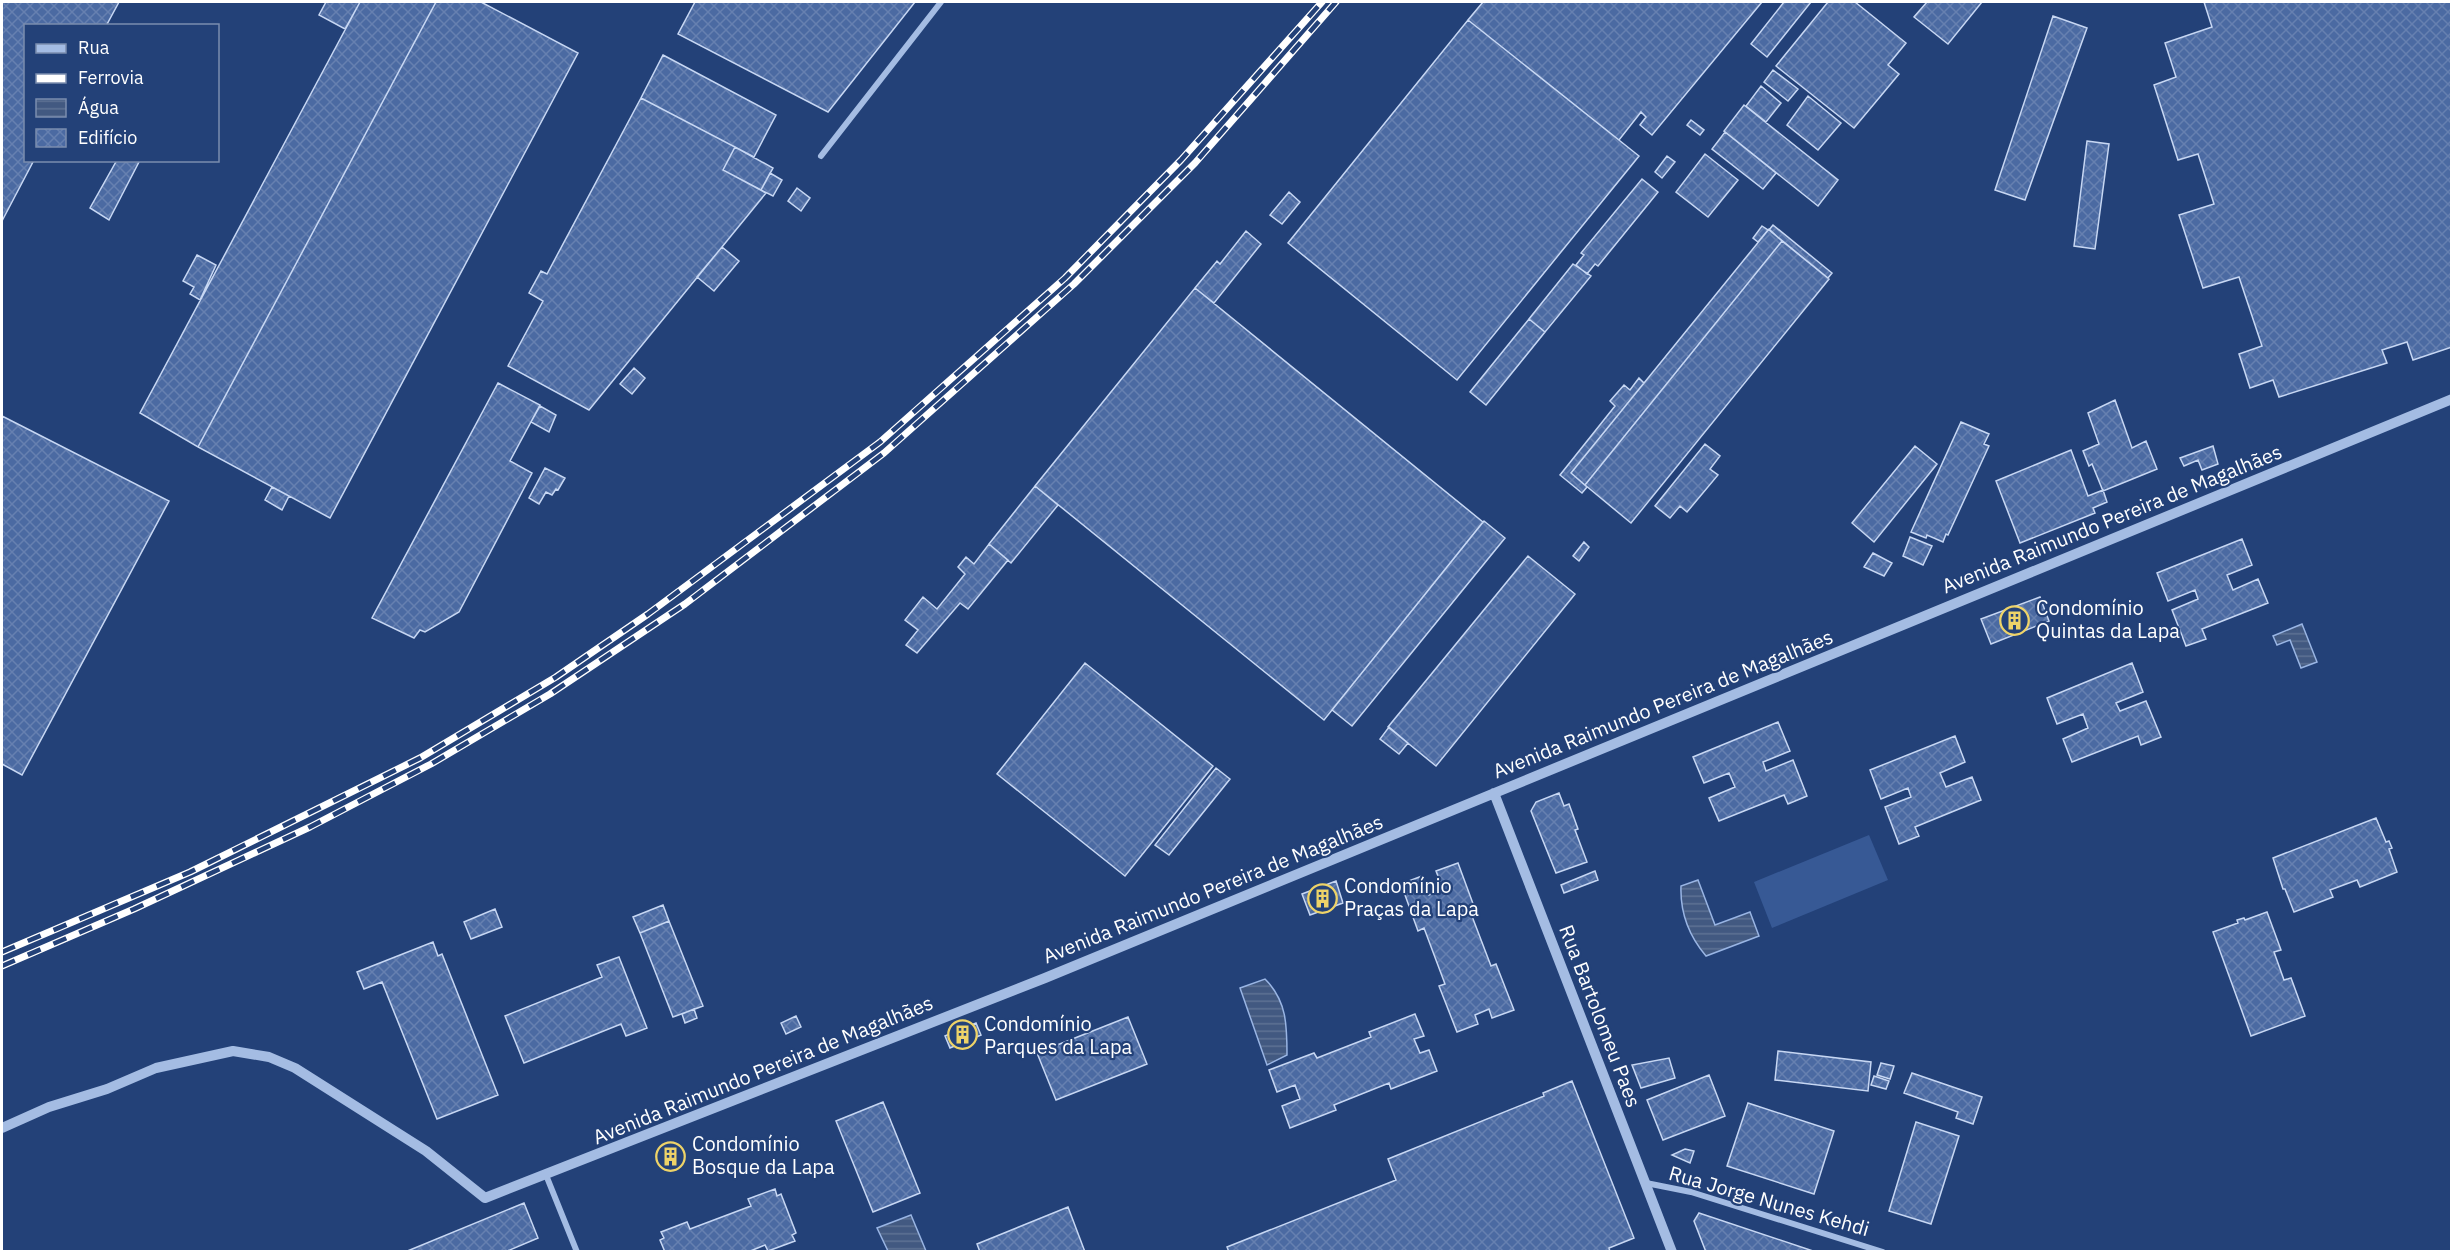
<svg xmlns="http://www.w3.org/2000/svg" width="2453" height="1253" viewBox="0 0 2453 1253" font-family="'IBM Plex Sans',sans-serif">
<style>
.pitch{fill:#375995}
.water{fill:url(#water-rules);stroke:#99b5e4;stroke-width:1.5}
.building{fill:url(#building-cross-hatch);stroke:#c7d7f3;stroke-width:1.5}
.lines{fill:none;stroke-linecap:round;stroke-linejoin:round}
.minor{stroke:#a4bce3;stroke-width:6}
.tertiary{stroke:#a4bce3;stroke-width:10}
.rail-casing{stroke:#fff;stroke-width:7}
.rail{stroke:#234178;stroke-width:4.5;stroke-dasharray:14;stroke-linecap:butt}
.labels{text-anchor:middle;stroke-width:4.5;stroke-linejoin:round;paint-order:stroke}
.street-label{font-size:20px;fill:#fff;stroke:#234178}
.poi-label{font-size:20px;fill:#fff;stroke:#234178;text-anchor:start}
</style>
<defs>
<pattern id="water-rules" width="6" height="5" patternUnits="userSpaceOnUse" patternTransform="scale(1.5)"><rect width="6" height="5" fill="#425981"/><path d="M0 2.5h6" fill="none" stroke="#5e7294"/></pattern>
<pattern id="building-cross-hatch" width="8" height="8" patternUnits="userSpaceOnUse" patternTransform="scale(1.5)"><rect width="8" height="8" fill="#4b6aa2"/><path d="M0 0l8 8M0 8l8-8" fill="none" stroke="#6680b0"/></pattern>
</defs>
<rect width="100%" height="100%" fill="#234178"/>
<path class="pitch" d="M1869,835l19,45 -116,48 -18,-46z"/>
<path class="water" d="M2302,624l15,38 -16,6 -11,-28 -13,5 -4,-9z
M1698,880l17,45 35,-13 9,24 -53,20c-17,-20 -26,-43 -25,-70z
M1265,979c22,22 22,47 22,76l-20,10 -27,-77z
M911,1215l15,36h-38l-11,-23z"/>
<path class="building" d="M2,2h117l-13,24h-80v134h8l-32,61z
M326,2h34l-15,27 -26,-14z
M360,2h76l-238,445 -58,-34z
M436,2h45l97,51 -248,465 -132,-71z
M695,2h220l-87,110 -150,-78z
M1483,2h279l-110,133 -12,-10 6,-8 -5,-5 -22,28 -151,-120z
M1784,2h27l-44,55 -16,-13z
M1828,2h27l51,41 -18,22 11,9 -45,54 -78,-62z
M1927,2h55l-34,42 -34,-27z
M2204,2h248v345l-39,13 -6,-18 -25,8 5,13 -108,34 -6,-17 -23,8 -11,-34 23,-8 -23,-69 -36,11 -24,-73 35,-11 -16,-50 -20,6 -24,-75 22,-8 -11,-34 47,-16z
M2053,16l34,12 -62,172 -30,-10z
M1468,20l171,136 -182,224 -169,-137z
M663,55l113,60 -22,42 -113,-59z
M1773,70l25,19 -10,12 -24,-19z
M1761,86l20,17 -15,19 -20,-16z
M1808,96l33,27 -23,27 -31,-25z
M641,98l94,49 -12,23 43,23 -177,217 -81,-44 35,-65 -14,-8 12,-22 6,3z
M1744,105l94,75 -20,26 -94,-75z
M1691,120l13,10 -4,5 -13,-10z
M1725,132l51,41 -13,16 -51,-40z
M2087,141l22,3 -14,105 -21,-3z
M735,147l38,21 -12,22 -38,-20z
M1705,154l33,26 -30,37 -32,-25z
M1667,156l8,6 -13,16 -7,-6z
M117,160h23l-31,60 -19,-12z
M770,173l12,7 -9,16 -12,-6z
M1642,179l16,13 -60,74 -3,-2 -8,10 -11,-9 8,-10 -3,-2z
M797,188l13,10 -9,13 -13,-10z
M1289,192l11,10 -18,22 -12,-9z
M1773,225l59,48 -4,5 -59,-48z
M1762,226l6,4 -10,12 -5,-4z
M1769,229l13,12 -197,244 -14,-12z
M1246,231l15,13 -47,59 -19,-15 22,-27 3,3z
M1782,241l47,38 -198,244 -46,-38z
M722,247l17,14 -25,30 -17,-14z
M197,255l19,10 -16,35 -10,-6 4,-7 -11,-6z
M1573,264l18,12 -46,56 -16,-13z
M1195,288l288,234 -159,198 -289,-234z
M1529,319l16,13 -59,73 -16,-13z
M634,368l11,10 -13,16 -12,-10z
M1639,378l5,5 -73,90 16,14 -5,6 -22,-18 55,-69 -5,-5 14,-16 6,5z
M498,383l42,22 -30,56 22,12 -73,139 -34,20 -5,-2 -6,8 -42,-20z
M2115,400l17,48 14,-7 11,28 -54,22 -11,-27 -3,2 -6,-15 16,-7 -11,-31z
M540,406l16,9 -7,17 -18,-10z
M2,416l167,85 -147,274 -20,-11z
M1961,422l28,12 -5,10 5,2 -41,89 -2,-1 -3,8 -16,-7 -1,3 -15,-6z
M1705,444l15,12 -10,13 8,6 -31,37 -7,-6 -10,12 -15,-12z
M1915,446l22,18 -63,78 -22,-19z
M2213,446l5,18 -16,6 -4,-10 -14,6 -4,-8z
M2071,450l17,46 15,-6 4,12 -14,6 2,5 -75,30 -24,-62z
M545,468l20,10 -7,12 -2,-1 -4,6 -6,-3 -7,12 -10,-6z
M1035,486l23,19 -47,58 -22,-19z
M272,487l17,9 -7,14 -17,-10z
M1484,521l21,17 -153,188 -20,-16z
M1910,537l22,9 -9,19 -20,-9z
M2242,539l10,26 -25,10 6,15 25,-11 10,24 -66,26 4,10 -20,7 -14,-36 26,-11 -3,-9 -27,11 -11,-28z
M1584,542l5,5 -10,14 -6,-5z
M989,544l19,16 -40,49 -8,-6 -43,50 -11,-8 12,-15 -13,-10 18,-23 14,12 28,-35 -7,-7 8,-10 8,7z
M1873,553l19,10 -8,13 -20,-9z
M1528,556l47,38 -139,172 -48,-39z
M2040,597l9,24 -58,23 -10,-25z
M1085,663l128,103 -88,110 -128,-102z
M2132,663l11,29 -27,11 4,8 26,-10 15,36 -20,8 -3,-9 -66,26 -9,-23 25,-11 -5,-14 -26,10 -10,-26z
M1778,722l12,29 -27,11 3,9 27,-11 14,36 -19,8 -4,-9 -65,26 -10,-23 26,-11 -6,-14 -25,10 -11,-26z
M1389,727l19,16 -9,11 -19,-15z
M1955,736l10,26 -25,11 6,14 26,-10 9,23 -66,27 4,9 -20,8 -14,-37 26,-10 -3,-9 -27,11 -11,-29z
M1216,768l14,11 -61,76 -14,-10z
M1559,793l5,13 5,-2 9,25 -3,1 12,32 -31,11 -25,-62 5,-9z
M2376,818l10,24 3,-1 3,7 -3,1 8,23 -37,15 -3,-7 -27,10 3,7 -39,15 -9,-23h-2l-10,-31z
M1458,863l17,46 -5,2 21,55 5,-2 18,46 -22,8 -3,-9 -14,6 3,9 -21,8 -18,-46 6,-2 -21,-56 -6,3 -17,-47 21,-8 7,19 14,-6 -7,-18z
M1595,871l3,9 -34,13 -3,-8z
M1336,881l7,22 -33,12 -8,-21z
M663,905l6,16 -29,12 -7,-16z
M495,909l7,18 -31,12 -7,-17z
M2267,912l14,38 -7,2 10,28 7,-2 14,38 -54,20 -38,-104 25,-9 -1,-3 7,-2 1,2z
M669,921l34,85 -30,11 -33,-84z
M433,942l5,14 4,-2 56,141 -61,24 -55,-137 -18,7 -7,-17z
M619,957l28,71 -21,8 -5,-12 -97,39 -19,-47 97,-39 -5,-12z
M694,1009l3,9 -12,5 -3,-9z
M1415,1014l9,22 -10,3 6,14 9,-3 8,21 -46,18 -2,-6 -55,22 2,5 -46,18 -8,-22 18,-7 -5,-14 -18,7 -8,-22 45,-17 3,5 54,-21 -2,-5z
M796,1016l5,11 -15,7 -5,-11z
M1128,1017l19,47 -91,36 -19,-47z
M976,1023l5,12 -31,13 -5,-12z
M1778,1051l93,11 -3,29 -93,-11z
M1669,1058l6,20 -34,10 -9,-23z
M1881,1063l13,3 -4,13 -13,-4z
M1912,1073l70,24 -9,27 -17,-6 2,-6 -54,-19z
M1709,1075l16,41 -62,24 -16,-40z
M1874,1076l15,5 -3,8 -15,-4z
M1572,1081l62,157 -25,10 1,4h-381l-2,-5 169,-67 -8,-21 156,-63 -1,-3z
M883,1102l37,91 -47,19 -37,-91z
M1748,1103l86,28 -20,63 -87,-28z
M1916,1122l43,14 -28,88 -42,-13z
M676,1146l5,13 -15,6 -5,-13z
M1685,1149l9,2 -4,12 -18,-8z
M775,1189l2,7 4,-2 15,39 -4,2 3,6 -27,10 -3,-6 -17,7h-83l-5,-12 4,-2 -3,-6 26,-10 3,7 61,-23 -3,-7z
M524,1203l14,35 -33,14h-100z
M1068,1207l17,45h-105l-3,-8z
M1699,1213l117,39h-110l-12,-31z"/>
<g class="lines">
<path class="minor" d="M821,156l120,-154
M546,1175l31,77
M1646,1183l45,9 192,60"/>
<path class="tertiary" d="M1494,793l178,459
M2,1128l47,-21 58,-18 49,-21 77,-17 36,6 26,11 131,83 59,47 560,-220 1407,-579"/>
<defs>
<path id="rail" d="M2,952l188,-80 230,-114 136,-81 92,-63 232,-172 185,-164 116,-118 141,-158
M2,966l132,-57 176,-82 121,-63 119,-70 135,-90 199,-151 190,-169 121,-121 141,-161"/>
</defs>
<use href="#rail" class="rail-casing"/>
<use href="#rail" class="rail"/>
</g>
<defs>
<symbol id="building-ring" viewBox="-11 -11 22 22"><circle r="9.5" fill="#234178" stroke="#eed368" stroke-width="1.5"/><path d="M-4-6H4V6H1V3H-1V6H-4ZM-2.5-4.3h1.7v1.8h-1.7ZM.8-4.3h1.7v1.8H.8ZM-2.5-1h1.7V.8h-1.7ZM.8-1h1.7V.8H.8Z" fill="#eed368"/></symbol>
</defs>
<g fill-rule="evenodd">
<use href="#building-ring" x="1998" y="604" width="33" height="33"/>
<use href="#building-ring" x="1306" y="882" width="33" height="33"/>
<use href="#building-ring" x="946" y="1018" width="33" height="33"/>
<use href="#building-ring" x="654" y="1140" width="33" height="33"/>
</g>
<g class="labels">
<g class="street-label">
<text transform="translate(2112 519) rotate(-22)" y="7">Avenida Raimundo Pereira de Magalhães</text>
<text transform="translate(1663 704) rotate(-22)" y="7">Avenida Raimundo Pereira de Magalhães</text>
<text transform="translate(1213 889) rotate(-22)" y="7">Avenida Raimundo Pereira de Magalhães</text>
<text transform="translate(1600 1016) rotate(69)" y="7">Rua Bartolomeu Paes</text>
<text transform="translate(763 1070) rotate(-22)" y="7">Avenida Raimundo Pereira de Magalhães</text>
<text transform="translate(1769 1201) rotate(16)" y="7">Rua Jorge Nunes Kehdi</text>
</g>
<g class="poi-label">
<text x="2036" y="615">Condomínio<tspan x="2036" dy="23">Quintas da Lapa</tspan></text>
<text x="1344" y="893">Condomínio<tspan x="1344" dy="23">Praças da Lapa</tspan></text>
<text x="984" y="1031">Condomínio<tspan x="984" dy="23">Parques da Lapa</tspan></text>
<text x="692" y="1151">Condomínio<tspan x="692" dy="23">Bosque da Lapa</tspan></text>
</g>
</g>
<rect width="2453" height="1253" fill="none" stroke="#ffffff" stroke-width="6"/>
<rect x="24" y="24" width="195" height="138" fill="#234178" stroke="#7b8dae" stroke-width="1.5"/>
<rect x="36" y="44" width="30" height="9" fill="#a4bce3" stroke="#7b8dae" stroke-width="1.5"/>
<text x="78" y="54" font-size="18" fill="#ffffff">Rua</text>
<rect x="36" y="74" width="30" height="9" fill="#ffffff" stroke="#7b8dae" stroke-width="1.5"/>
<text x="78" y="84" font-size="18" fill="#ffffff">Ferrovia</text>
<rect x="36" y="99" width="30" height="18" fill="url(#water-rules)" stroke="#7b8dae" stroke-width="1.5"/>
<text x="78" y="114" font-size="18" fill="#ffffff">Água</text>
<rect x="36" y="129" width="30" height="18" fill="url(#building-cross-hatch)" stroke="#7b8dae" stroke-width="1.5"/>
<text x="78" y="144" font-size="18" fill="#ffffff">Edifício</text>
</svg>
